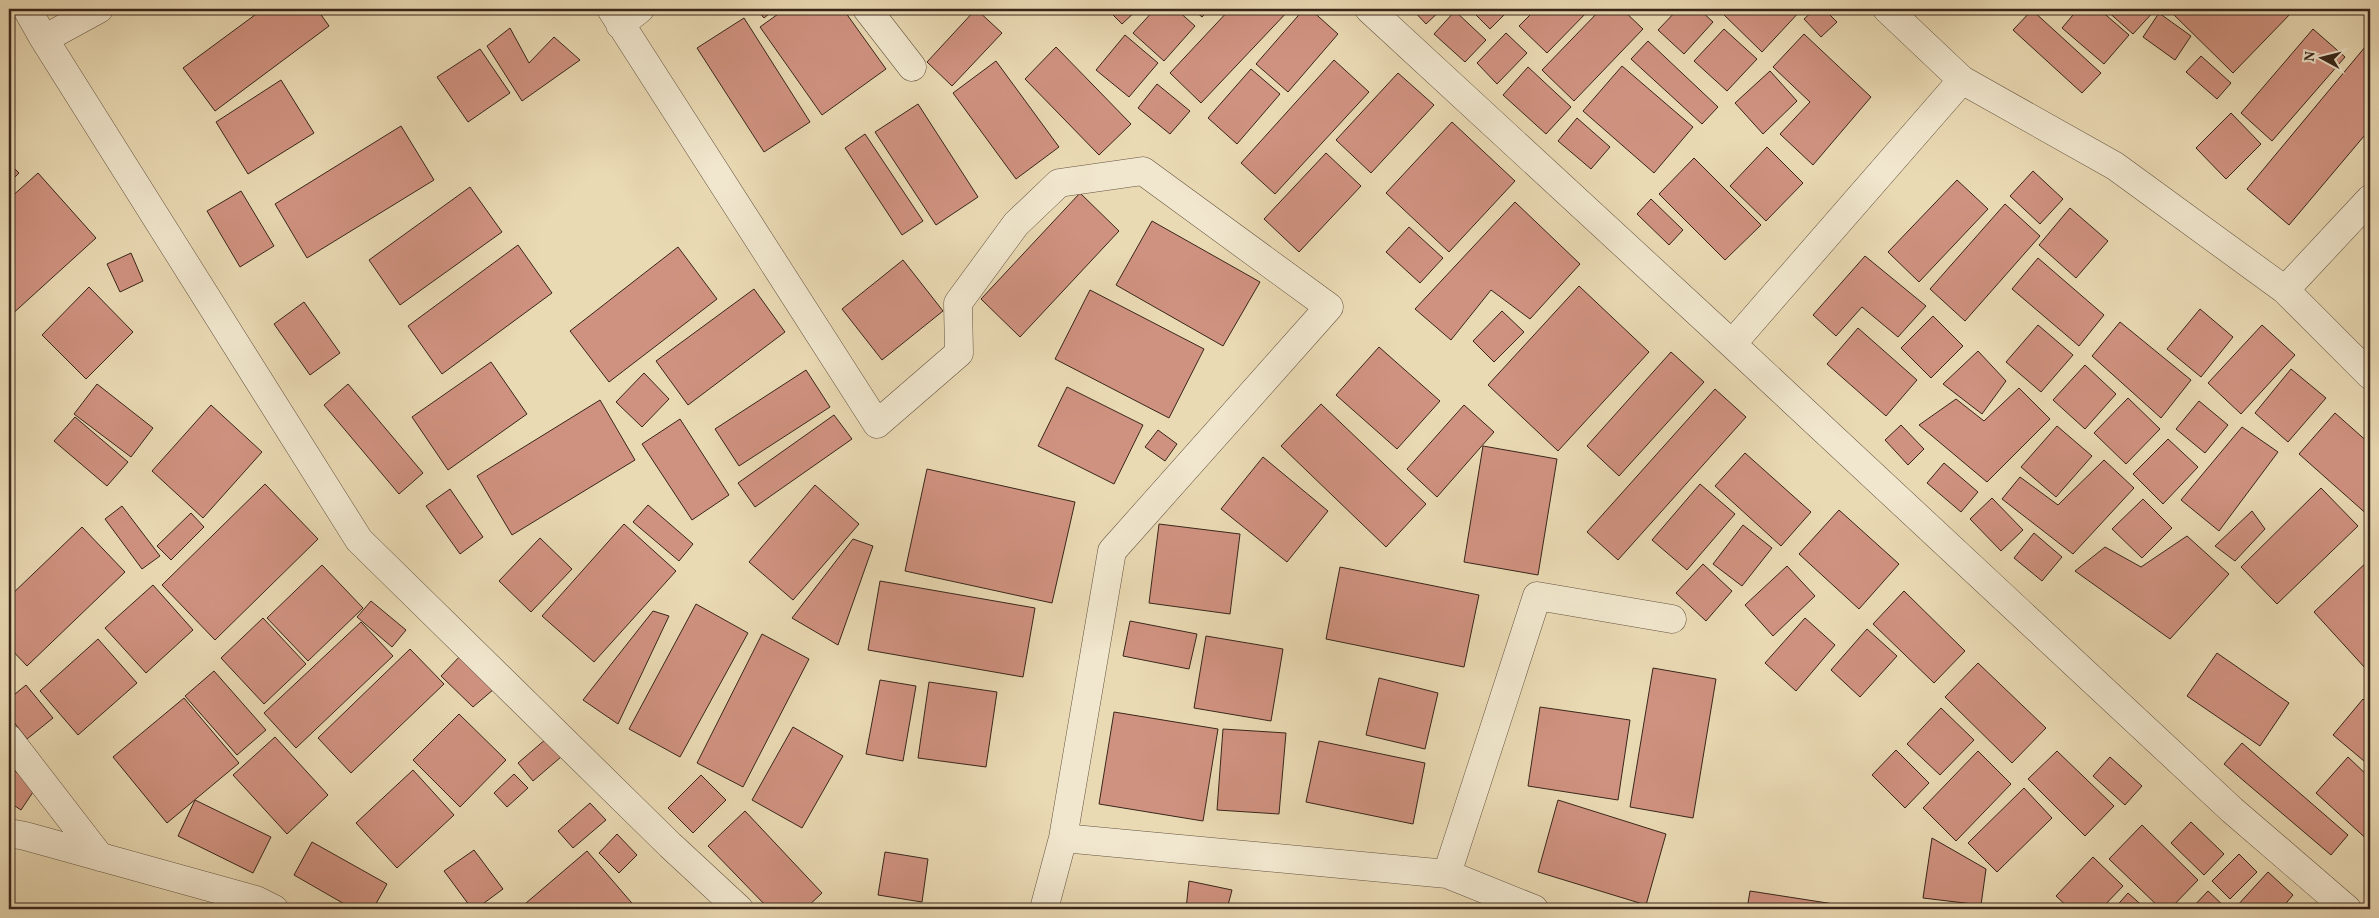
<svg xmlns="http://www.w3.org/2000/svg" width="2379" height="918" viewBox="0 0 2379 918" font-family="Vollkorn,serif">
<style>
.building{fill:#d09280;stroke:#38261a}
.lines{fill:none;stroke-linecap:round;stroke-linejoin:round}
.minor-casing{stroke:#645340;stroke-width:29}
.minor{stroke:#f1e7ce;stroke-width:28}
</style>
<rect width="100%" height="100%" fill="#eadab4"/>
<filter id="stains"><feTurbulence type="fractalNoise" baseFrequency=".004" numOctaves="4"/><feColorMatrix values="0 0 0 0 .2 0 0 0 0 .09 0 0 0 0 .02 0 0 0 .5 -.17"/></filter>
<radialGradient id="worn" r=".72"><stop offset=".6" stop-color="#630" stop-opacity="0"/><stop offset="1" stop-color="#630" stop-opacity=".3"/></radialGradient>
<path class="building" d="M263,9h54l12,17 -114,85 -32,-43z
M756,9h19l-11,9z
M785,9h58l43,60 -64,46 -62,-88z
M976,9l26,24 -50,53 -25,-24z
M1107,9h31l-16,15z
M1155,9h21l19,17 -31,35 -31,-28z
M1193,9h17l-8,8z
M1230,9h60l-89,94 -31,-30z
M1304,9h6l28,25 -50,58 -32,-28z
M1412,9h30l-16,15z
M1470,9h40l-20,20z
M1536,9h54l-43,44 -28,-27z
M1601,9h21l21,20 -69,72 -32,-31z
M1678,9h21l14,13 -29,32 -26,-24z
M1718,9h84l-40,43z
M1815,9h9l13,13 -16,15 -17,-18z
M2078,9h21l30,26 -25,29 -42,-36z
M2105,9h51l-23,25z
M2168,9h127l-62,64z
M2032,10l69,63 -19,20 -69,-63z
M1455,11l31,29 -21,22 -31,-28z
M2159,13l32,23 -16,24 -32,-23z
M744,18l66,104 -46,30 -67,-104z
M510,28l19,35 25,-26 26,23 -58,41 -35,-55z
M1724,29l33,30 -30,32 -33,-30z
M2313,29l32,28 -73,84 -31,-28z
M1506,33l21,20 -30,31 -20,-21z
M1804,34l67,63 -58,68 -33,-31 30,-32 -37,-35z
M1125,35l33,28 -29,34 -33,-27z
M1648,41l70,66 -16,17 -71,-65z
M2370,41v88l-81,96 -42,-36z
M1056,47l75,77 -32,31 -74,-76z
M480,49l30,44 -42,29 -31,-45z
M2201,56l30,27 -14,16 -31,-27z
M1334,60l35,32 -94,102 -34,-31z
M996,61l63,86 -43,32 -63,-86z
M1622,66l71,61 -39,46 -71,-62z
M1528,67l43,40 -25,27 -43,-39z
M1251,69l29,25 -43,50 -29,-26z
M1770,71l27,30 -34,33 -28,-31z
M1398,73l36,32 -63,68 -35,-33z
M281,80l33,53 -66,41 -32,-52z
M1157,84l33,27 -20,23 -32,-26z
M918,104l60,93 -42,28 -61,-93z
M2231,113l30,31 -35,35 -30,-31z
M1577,118l33,29 -19,22 -33,-28z
M1452,122l63,59 -66,71 -63,-59z
M401,126l33,54 -127,78 -32,-54z
M865,134l58,87 -21,14 -57,-87z
M1767,147l36,36 -37,38 -36,-35z
M1326,153l35,33 -62,66 -35,-33z
M1694,158l67,67 -36,35 -66,-66z
M9,163l10,10 -10,10z
M2033,171l30,28 -23,25 -30,-28z
M38,173l58,65 -87,79v-118z
M1957,180l31,29 -69,73 -31,-30z
M470,187l32,45 -102,73 -31,-45z
M241,191l33,55 -34,21 -33,-56z
M1080,193l39,38 -99,106 -39,-38z
M1651,199l32,31 -14,15 -32,-31z
M1515,202l65,62 -50,55 -39,-29 -40,50 -36,-31z
M2005,204l35,32 -75,85 -35,-32z
M2070,208l38,33 -32,37 -37,-33z
M1152,221l108,61 -37,64 -107,-61z
M1409,227l34,31 -23,25 -34,-31z
M518,245l34,48 -110,81 -34,-48z
M678,247l39,52 -108,83 -39,-51z
M131,253l12,28 -23,11 -13,-28z
M1865,256l61,50 -28,31 -36,-30 -26,29 -23,-21z
M2038,258l66,57 -25,31 -67,-57z
M903,260l40,51 -61,49 -40,-51z
M1579,286l70,66 -91,99 -70,-66z
M89,287l44,45 -47,47 -44,-44z
M754,289l31,43 -97,73 -32,-44z
M1090,290l114,59 -35,69 -114,-59z
M304,302l36,51 -30,22 -36,-51z
M2200,309l33,28 -32,40 -34,-28z
M1502,311l22,21 -30,30 -21,-21z
M1933,316l30,30 -32,32 -30,-30z
M2120,322l71,58 -30,38 -69,-62z
M2038,325l35,30 -32,37 -35,-30z
M2262,325l33,30 -54,59 -33,-31z
M1858,328l59,52 -31,36 -59,-52z
M1379,347l61,54 -43,48 -61,-54z
M1978,351l28,30 -24,33 -39,-30z
M1671,352l33,30 -85,94 -32,-30z
M491,362l36,52 -79,56 -36,-53z
M2085,365l31,29 -31,35 -32,-29z
M2291,369l35,29 -38,44 -33,-29z
M806,370l24,37 -91,59 -24,-37z
M644,373l25,26 -27,28 -26,-25z
M97,384l56,44 -22,29 -57,-43z
M348,384l75,89 -24,21 -75,-89z
M1067,387l76,38 -29,59 -76,-38z
M2019,388l31,31 -63,63 -68,-57 37,-26 28,22z
M1715,389l31,28 -128,143 -31,-28z
M2128,398l32,31 -34,35 -32,-31z
M600,400l35,60 -123,75 -35,-59z
M2199,401l29,24 -23,28 -29,-24z
M1321,404l105,100 -40,43 -105,-101z
M211,405l51,47 -59,66 -51,-47z
M1464,405l30,27 -57,65 -30,-28z
M2335,413l35,31v73l-71,-63z
M834,415l18,24 -97,68 -17,-24z
M75,417l53,45 -21,24 -53,-45z
M680,419l49,76 -37,25 -50,-76z
M1901,425l23,24 -16,16 -23,-25z
M2057,426l35,30 -36,41 -35,-30z
M2242,427l36,25 -59,79 -38,-31z
M1158,430l19,14 -12,17 -20,-14z
M2168,439l30,28 -35,37 -30,-30z
M1483,446l74,13 -19,116 -74,-13z
M1745,453l66,59 -30,34 -66,-60z
M1263,457l65,54 -41,51 -66,-53z
M2104,460l30,28 -61,66 -71,-55 18,-22 38,28z
M1944,463l34,29 -17,20 -34,-29z
M927,469l148,33 -23,101 -147,-32z
M265,484l53,55 -103,101 -53,-55z
M1700,484l35,30 -48,56 -35,-30z
M815,485l44,39 -66,76 -44,-38z
M2321,488l37,38 -81,78 -36,-37z
M450,489l33,48 -23,17 -34,-48z
M1992,498l31,32 -22,21 -31,-32z
M2143,499l29,29 -30,30 -30,-29z
M648,505l45,39 -14,17 -46,-39z
M122,506l38,50 -18,13 -37,-50z
M1839,510l60,54 -40,45 -60,-55z
M2252,511l13,18 -30,32 -20,-15z
M191,513l13,14 -33,33 -14,-14z
M624,524l52,47 -82,91 -52,-46z
M1159,524l81,10 -10,80 -81,-11z
M1743,525l29,23 -30,38 -29,-22z
M82,527l43,45 -98,94 -18,-19v-50z
M2034,533l28,24 -20,24 -28,-23z
M2187,536l42,38 -59,65 -95,-68 30,-24 36,20z
M540,538l32,31 -41,43 -32,-31z
M853,539l20,7 -35,99 -46,-27z
M2370,559v107l-4,3 -52,-57z
M1703,564l29,27 -26,30 -30,-28z
M322,565l41,43 -55,53 -41,-43z
M1787,566l28,30 -42,40 -28,-31z
M1340,567l139,28 -15,72 -138,-28z
M880,581l155,27 -12,69 -155,-27z
M153,585l40,45 -47,43 -41,-45z
M1904,591l61,60 -31,32 -61,-59z
M371,601l35,29 -14,17 -35,-30z
M696,604l52,29 -68,124 -51,-28z
M653,611l16,5 -51,108 -35,-24z
M263,618l43,46 -42,40 -43,-46z
M1805,618l30,27 -39,46 -31,-28z
M1130,621l67,13 -8,35 -66,-13z
M361,622l32,34 -97,92 -32,-35z
M1867,629l30,27 -37,41 -29,-27z
M762,634l47,25 -66,128 -46,-24z
M1206,636l77,13 -12,72 -77,-13z
M98,639l39,44 -59,52 -38,-44z
M410,649l34,35 -93,89 -33,-35z
M463,653l31,36 -21,18 -32,-31z
M2217,653l72,50 -29,43 -73,-50z
M1978,663l68,65 -34,35 -67,-66z
M1653,668l63,11 -23,139 -63,-11z
M214,671l52,59 -29,25 -52,-59z
M1379,678l59,15 -13,56 -59,-14z
M880,680l36,6 -13,75 -37,-7z
M929,682l68,10 -11,75 -68,-9z
M26,685l27,33 -26,21 -18,-23v-17z
M184,698l55,65 -72,60 -54,-66z
M2363,699l7,7v60l-37,-31z
M1540,707l90,13 -12,80 -90,-14z
M1941,708l33,32 -34,35 -33,-31z
M1114,712l104,17 -15,92 -104,-17z
M459,714l47,46 -46,47 -47,-47z
M793,727l50,29 -41,72 -50,-28z
M1223,729l63,4 -7,81 -62,-4z
M275,737l53,58 -41,39 -54,-59z
M546,739l15,18 -28,24 -15,-18z
M1319,741l106,22 -12,61 -107,-22z
M2242,743l106,92 -17,20 -107,-91z
M1896,750l33,33 -24,25 -33,-33z
M1978,751l33,33 -55,57 -33,-33z
M2057,751l57,55 -29,30 -57,-57z
M2110,757l32,29 -17,19 -32,-29z
M2348,757l22,21v64l-54,-49z
M9,767l28,19 -16,24 -12,-8z
M413,770l41,45 -57,53 -41,-45z
M514,774l14,14 -21,19 -13,-14z
M701,775l25,25 -33,33 -25,-25z
M2024,788l28,30 -55,54 -29,-29z
M195,800l76,37 -18,36 -75,-37z
M1558,800l108,34 -20,71 -108,-33z
M590,803l16,17 -33,28 -15,-17z
M745,811l77,82 -17,16h-36l-61,-63z
M2191,822l33,32 -20,21 -33,-32z
M2142,825l56,55 -28,29h-9l-52,-50z
M617,834l20,21 -18,18 -20,-20z
M1932,838l54,31 -5,36 -58,-7z
M312,842l75,42 -14,25h-20l-59,-34z
M474,850l29,39 -27,20h-4l-28,-38z
M587,851l50,58h-118z
M885,852l43,7 -6,43 -44,-7z
M2239,854l18,18 -27,27 -18,-18z
M2093,857l30,29 -22,23h-31l-14,-13z
M2268,872l25,23 -12,14h-42l-3,-2z
M1189,881l43,9 -5,19h-41z
M1750,891l116,18h-119z
M2208,891l19,18h-36z
M2128,893l18,16h-32z"/>
<g class="lines">
<defs>
<path id="minor" d="M27,9l17,30 315,501 311,305 69,64
M611,9l266,415 82,-71 -1,-50 58,-79 43,-41 84,-12 186,136 -217,244 -49,287 -19,71
M867,9l45,58
M1369,9l363,335 500,466 115,99
M1887,9l75,71 153,86 170,124 85,85
M620,25l20,-16
M44,39l55,-30
M2285,290l85,-91
M1732,344l230,-264
M9,739l91,118
M9,833l16,3 231,64 18,9
M1063,838l384,36 87,35
M1447,874l90,-278 135,23"/>
</defs>
<use href="#minor" class="minor-casing"/>
<use href="#minor" class="minor"/>
</g>
<rect width="2379" height="918" fill="none" stroke="#eadab4" stroke-width="30"/>
<rect x="10" y="10" width="2359" height="898" fill="none" stroke="#38261a" stroke-width="2.5"/>
<rect x="15" y="15" width="2349" height="888" fill="none" stroke="#38261a"/>
<g transform="translate(2322 58) rotate(277)" stroke="#f1e7ce" stroke-width="4" paint-order="stroke">
<path d="M0-4L9 19L0 12L-9 19Z" fill="#38261a"/>
<text y="-8" font-size="14" font-weight="bold" text-anchor="middle" fill="#38261a">N</text>
</g>
<rect width="100%" height="100%" filter="url(#stains)"/>
<rect width="100%" height="100%" fill="url(#worn)"/>
</svg>
